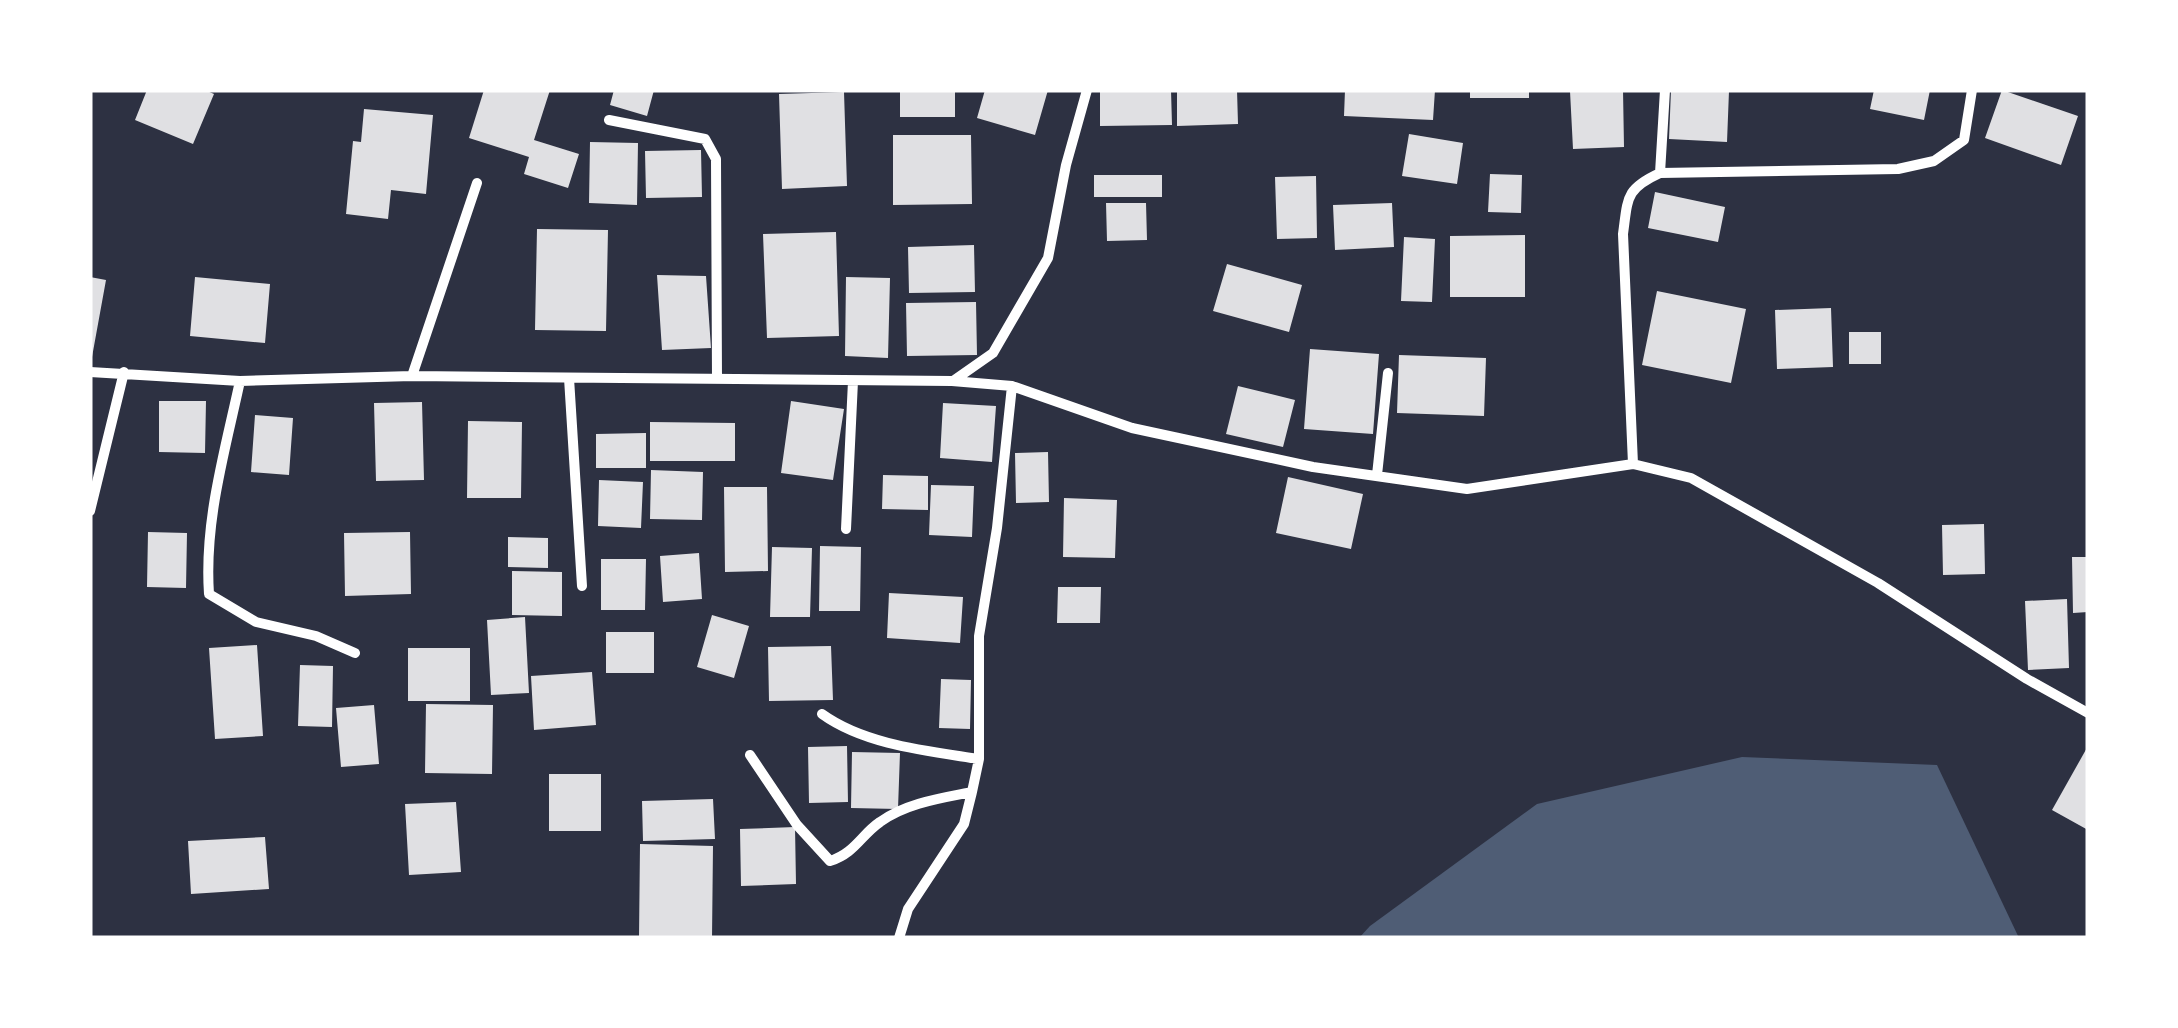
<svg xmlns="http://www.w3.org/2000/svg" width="2178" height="1028" viewBox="0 0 2178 1028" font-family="'Public Sans',sans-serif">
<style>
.water{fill:#4f5d75}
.building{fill:#e0e0e3}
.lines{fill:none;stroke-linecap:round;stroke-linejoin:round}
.minor{stroke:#fff;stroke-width:10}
</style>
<rect width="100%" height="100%" fill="#2d3142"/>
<path class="water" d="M1742,757l195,8 82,173h-660l11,-12 167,-122z"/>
<path class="building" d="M147,90h58l9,4 -21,50 -58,-24z
M484,90h66l-16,50 45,14 -11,34 -44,-14 5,-17 -60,-19z
M614,90h40l-7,26 -37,-11z
M900,90h55v27h-55z
M985,90h63l-13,45 -58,-17z
M1100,90h71l1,35 -72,1z
M1177,90h60l1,34 -61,2z
M1345,90h90l-2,30 -89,-4z
M1470,90h59v8h-59z
M1623,90l1,57 -51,2 -3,-58z
M1671,90l58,1 -2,51 -58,-3z
M1874,90h56l-6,30 -54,-11z
M2002,90l76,26 -17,49 -76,-27z
M844,92l3,94 -65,3 -3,-95z
M364,109l69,6 -7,79 -35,-4 -3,29 -42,-5 7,-73 8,1z
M1409,134l54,9 -6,41 -55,-8z
M893,135h78l1,69 -79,1z
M590,142l48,1 -1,62 -48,-2z
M701,150l1,47 -56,1 -1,-47z
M1490,174l32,1 -1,38 -33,-1z
M1094,175h68v22h-68z
M1316,176l1,62 -40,1 -2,-62z
M1655,192l70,15 -7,35 -70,-14z
M1106,203h40l1,37 -40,1z
M1392,203l2,44 -59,3 -2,-45z
M537,229l71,1 -2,101 -71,-1z
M836,232l3,104 -72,2 -4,-104z
M1525,235v62h-75v-61z
M1404,237l31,2 -3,63 -31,-1z
M974,245l1,47 -66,1 -1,-46z
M1227,264l75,21 -13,47 -76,-21z
M657,275l49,1 5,72 -49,2z
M90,277l16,3 -14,77h-2z
M195,277l75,7 -5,59 -75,-7z
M846,277l44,1 -2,80 -43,-2z
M1657,291l89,18 -15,74 -89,-18z
M976,302l1,53 -70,1 -1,-53z
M1831,308l2,59 -56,2 -2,-59z
M1849,332h32v32h-32z
M1310,349l69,5 -6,80 -69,-5z
M1399,355l87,3 -2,58 -87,-3z
M1238,386l57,14 -12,47 -57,-13z
M159,401h47l-1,52 -46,-1z
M791,401l53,8 -11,71 -52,-7z
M422,402l2,78 -48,1 -2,-78z
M943,403l53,3 -4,56 -52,-4z
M255,415l38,3 -4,57 -38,-3z
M468,421l54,1 -1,76h-54z
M650,422l85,1v38h-85z
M646,433v35h-50v-34z
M1048,452l1,50 -33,1 -1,-50z
M651,470l52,2 -1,48 -52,-1z
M883,475l45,1v34l-46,-1z
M1288,477l75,17 -12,55 -75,-16z
M599,480l44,2 -2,46 -43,-2z
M931,485l43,1 -2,51 -43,-2z
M724,487h43l1,84 -43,1z
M1064,498l53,2 -2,58 -52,-1z
M1984,524l1,50 -42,1 -1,-50z
M148,532l39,1 -1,55 -39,-1z
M410,532l1,62 -66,2 -1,-63z
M508,537l40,1v30l-40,-1z
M820,546l41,1 -1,64h-41z
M772,547l40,1 -2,69h-40z
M699,553l3,46 -39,3 -3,-46z
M2072,557h16v55l-15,1z
M601,559h45l-1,51h-44z
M512,571l50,1v44l-50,-1z
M1058,587h43l-1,36h-43z
M889,593l74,4 -3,46 -73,-5z
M2067,599l2,69 -41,2 -3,-69z
M712,615l37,11 -15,52 -37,-11z
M525,617l4,76 -38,2 -4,-75z
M606,632h48v41h-48z
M257,645l6,91 -48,3 -6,-91z
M831,646l2,54 -64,1 -1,-54z
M408,648h62v53h-62z
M300,665l33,1 -1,61 -34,-1z
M592,672l4,53 -62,5 -3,-54z
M941,679l30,1 -1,49 -31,-1z
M426,704l67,1 -1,69 -67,-1z
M374,705l5,59 -38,3 -5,-59z
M847,746l1,56 -39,1 -1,-56z
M2088,746v84l-36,-20z
M852,752l48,1 -2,56 -47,-1z
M549,774h52v57h-52z
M713,799l2,40 -72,2 -1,-40z
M456,802l5,70 -52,3 -4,-71z
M795,827l1,57 -55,2 -1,-57z
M265,837l4,52 -78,5 -3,-53z
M640,844l73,2 -1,92h-73z"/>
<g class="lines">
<path class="minor" d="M609,120l96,19 11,20 1,220
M1660,173l5,-83
M90,372l150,9 172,-5 540,5 60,5 120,42 181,39 154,22 166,-25 58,14 187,105 149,96 61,34
M412,376l65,-193
M569,378l13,208
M240,381c-15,70 -36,140 -31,213l47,28 60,14 39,17
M953,381l40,-28 55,-95 18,-93 21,-75
M1633,464l-10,-230c5,-36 2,-45 37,-61l238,-4 36,-8 30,-21 8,-50
M1377,475l11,-102
M90,511l34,-139
M846,529l7,-148
M822,714c43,31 106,37 157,45
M750,755l47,70 33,36c25,-8 31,-26 50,-39 26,-19 62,-24 92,-30
M899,938l9,-29 56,-85 8,-32 7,-33v-123l18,-108 15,-142"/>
</g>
<rect width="2178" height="1028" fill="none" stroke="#ffffff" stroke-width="185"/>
</svg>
